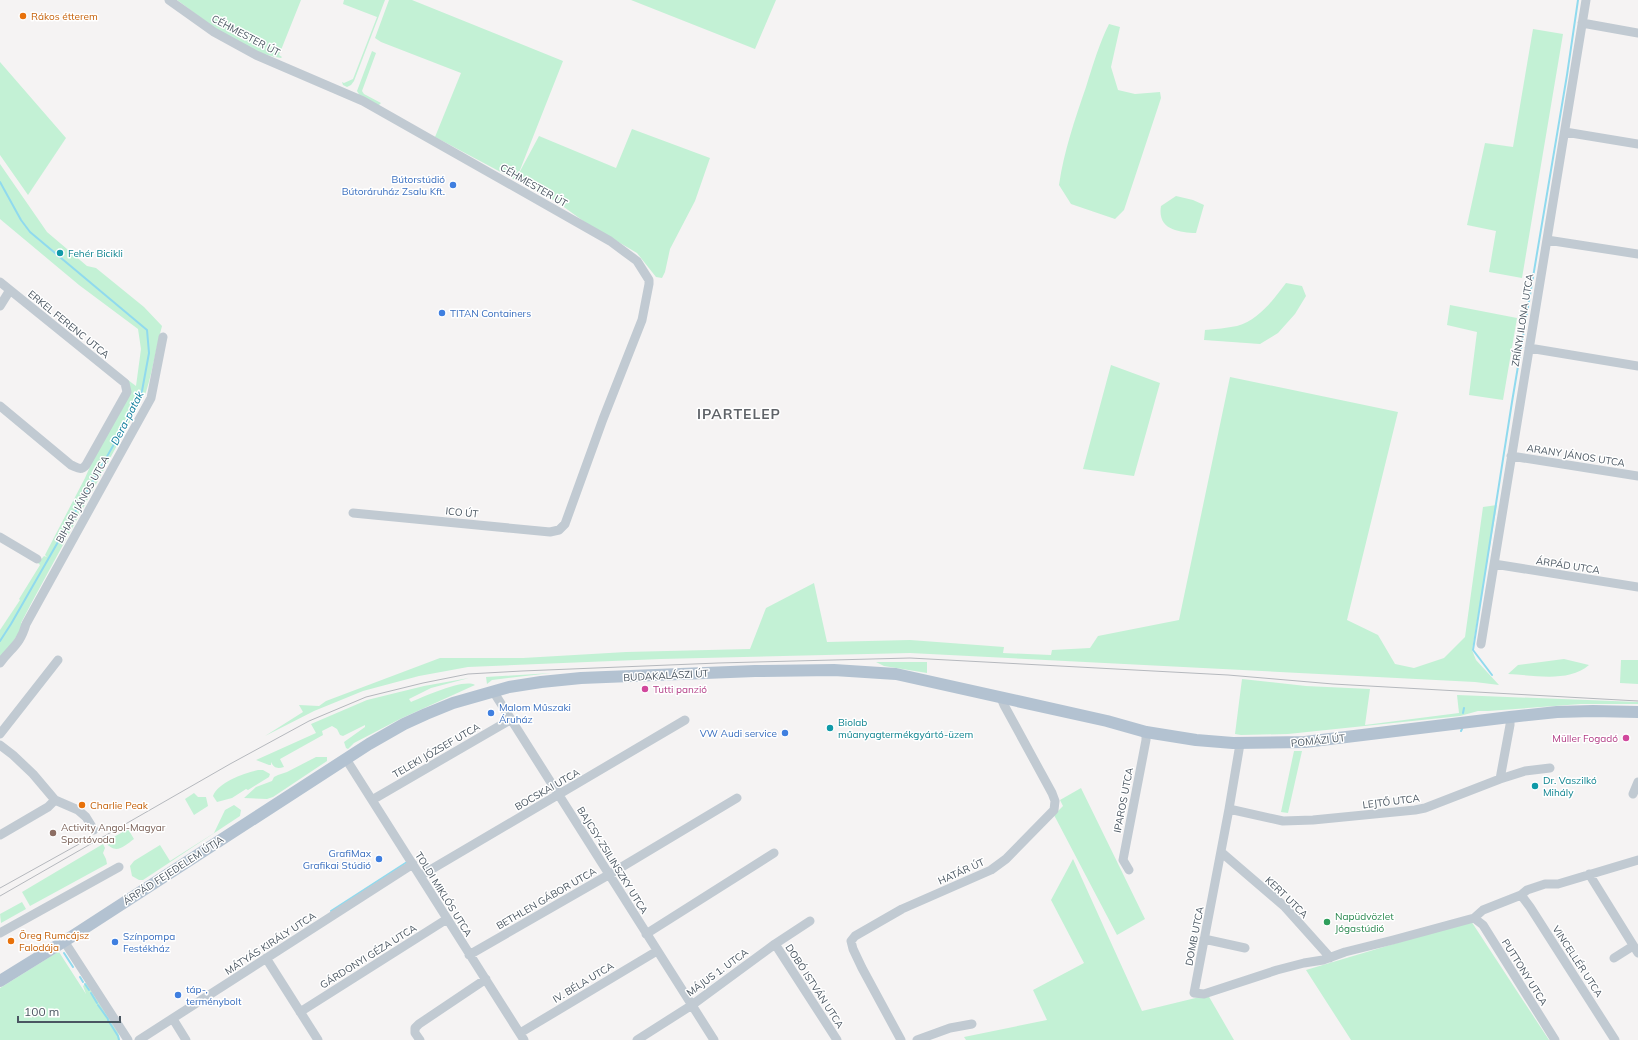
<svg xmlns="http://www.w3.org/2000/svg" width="1638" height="1040" viewBox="0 0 1638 1040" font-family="Mulish,sans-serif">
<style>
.green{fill:#c3f1d5}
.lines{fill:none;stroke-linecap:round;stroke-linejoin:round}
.stream{stroke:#90daee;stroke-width:2}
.minor{stroke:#c1cad2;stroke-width:9}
.major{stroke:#b3c2d1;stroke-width:12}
.tram{stroke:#b5b8bd;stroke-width:1}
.food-dot{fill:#e8710a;stroke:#fff;stroke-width:1.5}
.shop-dot{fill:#3f7fe0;stroke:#fff;stroke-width:1.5}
.culture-dot{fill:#0f9aa8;stroke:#fff;stroke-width:1.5}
.hotel-dot{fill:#d1479c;stroke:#fff;stroke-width:1.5}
.education-dot{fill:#8d6e63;stroke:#fff;stroke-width:1.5}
.leisure-dot{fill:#2e9e5b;stroke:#fff;stroke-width:1.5}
.labels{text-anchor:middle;stroke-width:3;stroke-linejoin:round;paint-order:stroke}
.food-label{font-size:10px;fill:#c56008;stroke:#fff;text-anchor:start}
.street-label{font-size:10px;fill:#4a5661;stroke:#fff}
.shop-label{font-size:10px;fill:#366cbe;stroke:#fff;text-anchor:start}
.culture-label{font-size:10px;fill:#0d838f;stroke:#fff;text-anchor:start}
.hotel-label{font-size:10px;fill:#b23c85;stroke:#fff;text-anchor:start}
.education-label{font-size:10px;fill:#785e54;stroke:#fff;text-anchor:start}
.leisure-label{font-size:10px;fill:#27864d;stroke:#fff;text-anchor:start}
.water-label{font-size:11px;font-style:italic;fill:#0c7c9b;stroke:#fff}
.district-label{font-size:14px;font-weight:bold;letter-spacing:1px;fill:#5f6368;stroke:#fff}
</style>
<rect width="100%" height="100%" fill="#f5f3f3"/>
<path class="green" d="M177,0h124l-22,55 3,2 -1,1c-39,-6 -73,-35 -104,-58z
M344,0h41l-31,81 -3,4 -4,2 -4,-2 -1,-3 2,1 9,-4 24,-62 -34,-13z
M389,0h23l151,61 -45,114 21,-39 77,32 16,-39 78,29 -15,43 -25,48 -5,23 -3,6 -6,-1 -19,-24 -51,-30 -29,-21 -122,-65 26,-64 -80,-31 -6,-4z
M631,0h145l-21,49z
M1109,24l11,3 -9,40 7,23 17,4 25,-2 1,6 -37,112 -9,9 -44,-15 -12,-19c5,-34 16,-66 27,-98 7,-22 13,-43 23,-63z
M1533,29l30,5 -41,244 -33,-6 7,-41 -29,-6 18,-82 28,4z
M372,51l4,2 -14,38 2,3 17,9 -2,2h-2l-17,-9 -3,-5z
M0,62l66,76 -38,57 -28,-40z
M0,164l47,68 40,34 9,2 48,39 18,19c-6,22 -9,44 -16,66l-114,210 -11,21 3,2 -24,36v-31l20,-30 -1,-1 21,-34 -2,-2 6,-7 3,1 -2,-2 2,-4 38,-73 43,-98 8,6 5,-37 -3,-20 -59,-44 -79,-66z
M1176,196l17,4 11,5 -8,28c-17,-1 -39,-3 -35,-27z
M1286,283l16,3 4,10 -11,18 -17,19 -18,11 -56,-4 1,-10c11,-1 22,-2 32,-4 22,-6 36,-26 49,-43z
M1450,305l67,13 -14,82 -34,-5 8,-63 -30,-7z
M1111,365l49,18 -26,93 -51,-7z
M1230,377l168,35 -51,208 31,15 17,29 19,4 30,-10 21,-21 18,-130 14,-2 -25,145 4,10 23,25 -24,-3 -565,-29 -249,6 -193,8 -49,9 -56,15 -49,20 -49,25 38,-24 -4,-7 20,1 7,-5 114,-43h83l103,-6 124,-3 16,-41 48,-25 13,59 83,-2 94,7 -1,6 48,2 1,-5 38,-2 8,-12 81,-16z
M1564,659l25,6c-21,18 -55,10 -81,9l10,-9z
M1621,660h17v24l-18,-1z
M876,662h51v11l-43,-7z
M551,673l-59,7 -5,4 -1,-7z
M469,678l-38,10 -22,11 2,3c12,-5 53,-24 64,-17l-75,34 -46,24 -6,6 -2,-1 -2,-6 21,-15v-2l-22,11 -3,-1 -3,-6 -5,-3 -10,5 1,4 -43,24 4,8c-7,2 -10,1 -13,-5v3h-2l-13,-5 60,-27 -5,-9 56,-24 57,-14z
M1242,679l64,7 64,3 -5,36 94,-12 -2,-18 181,7v2h-57l-93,7h-10l-18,5 -172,18 -47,1 -6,-1z
M1294,751h8l-14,62 -7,-1z
M316,757h11v4l-54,36 -6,2 -23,-1 12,-11 16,-6 2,-4 4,-2 9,-3z
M258,770h5l7,4 -1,3 -21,13 -2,-1 -14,9 -15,4 -4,-6c5,-14 32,-23 45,-26z
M1081,788l64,131 -28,16 -63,-120 9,-9 -3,-6z
M194,793l4,4h8l2,9 -14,9 -9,-16z
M234,805l7,5 -1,6 -97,64h-4l-7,-4 -2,-10 4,-5 26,-16 10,16 44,-28 11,-23z
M128,829l6,10c-11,8 -18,16 -29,3z
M103,844l2,4 -2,5 3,6 1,5 -77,42 -8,-14z
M1073,859l69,152 66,-16 26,45h-268l-2,-3 83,-17 -14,-30 51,-27 -33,-63z
M22,902l4,7 -25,14 -1,-9z
M1471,921l78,119h-198l-45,-70z
M61,950l-2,2 27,42 -3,-8 3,-3 4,5v1l28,43 2,8h-120v-52z"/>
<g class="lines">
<path class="stream" d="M0,182l21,38 9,12 117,98 2,23 -7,38 -17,34 -114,199 -11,17
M1492,675l-19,-25 39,-248 55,-327 11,-75
M1463,713l1,-5
M1461,731l1,-2
M331,911l76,-49
M64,953l9,14
M80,977l3,5
M85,984l4,6
M91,993l6,10
M98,1005l10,14
M108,1020l10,16 1,4"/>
<path class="minor" d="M169,0l45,32 42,23 107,46 247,140 27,20 12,19v4l-7,36 -39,99 -38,105 -6,6 -9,2 -197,-19
M1582,23l56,10
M1565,132l73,12
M1547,240l91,14
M0,282l125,101 2,9 -41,73c-5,6 -8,3 -15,0l-71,-59
M0,306l10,-16
M1529,348l109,18
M1511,456l127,20
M0,537l37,22
M1494,564l144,23
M1481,644l105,-644
M0,663c12,-16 20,-18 26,-39l125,-226 12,-61
M493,691l221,349
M0,734l58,-74
M1240,744l-11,65 -35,184 10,1 73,-24 27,-7 19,-3 22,-8 48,-12 81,-22 9,-8 38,-15 6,-5 18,-6h13l80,-24
M0,745l13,10 20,19 22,26 23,10 8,7 8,13
M346,759l178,281
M1500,779l10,-54v-8
M1633,794l5,-12
M372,800l138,-80
M1229,809l54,12 30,-1 102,-10 10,-2 75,-29 25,-8 25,-3
M0,835l48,-28 7,-7
M1221,852l63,54 43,48 3,4
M1129,870l-6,-10 23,-120v-8
M1589,874l49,79
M420,876l265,-156
M1521,895l9,12 85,133
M1474,918l9,7 72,115
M0,933l119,-66
M646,934l128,-81
M1204,939l41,9
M64,941l64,99
M775,944l62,96
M469,955l141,-81 127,-76
M266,958l52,82
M1614,958l19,-12
M300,1012l147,-93
M173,1019l13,21
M520,1033l137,-82
M139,1040l274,-176
M420,1040l-5,-7v-5l4,-4 67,-45
M637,1040l55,-35 83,-61 35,-23
M901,1040l-39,-72 -9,-19 -2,-8 4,-5 47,-27 89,-39 15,-11 48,-49 1,-9 -3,-8 -48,-88 -3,-7
M917,1040l33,-12 22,-4"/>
<path class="major" d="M0,981l71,-44 298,-193 35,-20 22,-10 27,-11 56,-16 32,-5 40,-4 174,-7 79,-1 62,4 211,47 39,11 50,8 37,3 72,-1 205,-25 47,-5 36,-1 45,1"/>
<path class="tram" d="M0,888l90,-50
M0,896l230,-132 79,-43 57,-24 57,-14 45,-9 54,-3 196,-8 192,-5 318,17 105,9 305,17"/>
</g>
<g class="food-dot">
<circle cx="23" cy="16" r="4"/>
<circle cx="82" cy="805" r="4"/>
<circle cx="11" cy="941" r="4"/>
</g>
<g class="shop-dot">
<circle cx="453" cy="185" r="4"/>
<circle cx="442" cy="313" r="4"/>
<circle cx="491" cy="713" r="4"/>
<circle cx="785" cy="733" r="4"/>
<circle cx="379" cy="859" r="4"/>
<circle cx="115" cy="942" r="4"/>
<circle cx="178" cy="995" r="4"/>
</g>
<g class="culture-dot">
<circle cx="60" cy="253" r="4"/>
<circle cx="830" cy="728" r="4"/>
<circle cx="1535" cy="786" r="4"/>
</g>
<g class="hotel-dot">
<circle cx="645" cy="689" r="4"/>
<circle cx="1626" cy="738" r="4"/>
</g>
<circle class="education-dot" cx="53" cy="833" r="4"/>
<circle class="leisure-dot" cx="1327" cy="922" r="4"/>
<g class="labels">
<g class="food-label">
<text x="31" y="20">Rákos étterem</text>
<text x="90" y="809">Charlie Peak</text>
<text x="19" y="939">Öreg Rumcájsz<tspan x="19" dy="12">Falodája</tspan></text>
</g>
<g class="street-label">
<text transform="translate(246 35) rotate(28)" y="4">CÉHMESTER ÚT</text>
<text transform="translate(534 185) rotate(30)" y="4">CÉHMESTER ÚT</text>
<text transform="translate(1522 320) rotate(-81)" y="4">ZRÍNYI ILONA UTCA</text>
<text transform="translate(69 324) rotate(39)" y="4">ERKEL FERENC UTCA</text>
<text transform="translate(1576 455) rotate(9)" y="4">ARANY JÁNOS UTCA</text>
<text transform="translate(82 499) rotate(-61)" y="4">BIHARI JÁNOS UTCA</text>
<text transform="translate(462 512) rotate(6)" y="4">ICO ÚT</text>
<text transform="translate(1568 565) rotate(9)" y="4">ÁRPÁD UTCA</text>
<text transform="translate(666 675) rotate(-3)" y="4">BUDAKALÁSZI ÚT</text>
<text transform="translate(1318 740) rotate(-6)" y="4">POMÁZI ÚT</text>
<text transform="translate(436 750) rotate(-30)" y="4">TELEKI JÓZSEF UTCA</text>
<text transform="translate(547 789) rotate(-30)" y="4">BOCSKAI UTCA</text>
<text transform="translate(1123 800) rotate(-79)" y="4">IPAROS UTCA</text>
<text transform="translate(1391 801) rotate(-7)" y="4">LEJTŐ UTCA</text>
<text transform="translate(613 860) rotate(58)" y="4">BAJCSY-ZSILINSZKY UTCA</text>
<text transform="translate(173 870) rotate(-33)" y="4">ÁRPÁD FEJEDELEM ÚTJA</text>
<text transform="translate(961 871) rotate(-24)" y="4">HATÁR ÚT</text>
<text transform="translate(444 894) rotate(58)" y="4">TOLDI MIKLÓS UTCA</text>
<text transform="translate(1287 897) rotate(44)" y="4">KERT UTCA</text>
<text transform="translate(546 898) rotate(-30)" y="4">BETHLEN GÁBOR UTCA</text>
<text transform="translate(1194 936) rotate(-79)" y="4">DOMB UTCA</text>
<text transform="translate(270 943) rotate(-33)" y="4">MÁTYÁS KIRÁLY UTCA</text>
<text transform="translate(368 956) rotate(-32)" y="4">GÁRDONYI GÉZA UTCA</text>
<text transform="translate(1578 961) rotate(57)" y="4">VINCELLÉR UTCA</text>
<text transform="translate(717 972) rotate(-36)" y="4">MÁJUS 1. UTCA</text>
<text transform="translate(1525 972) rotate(58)" y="4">PUTTONY UTCA</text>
<text transform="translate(583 982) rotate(-31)" y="4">IV. BÉLA UTCA</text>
<text transform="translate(815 986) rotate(57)" y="4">DOBÓ ISTVÁN UTCA</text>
</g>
<g class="shop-label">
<text x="445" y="183" text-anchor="end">Bútorstúdió<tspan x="445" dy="12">Bútoráruház Zsalu Kft.</tspan></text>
<text x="450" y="317">TITAN Containers</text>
<text x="499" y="711">Malom Műszaki<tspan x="499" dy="12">Áruház</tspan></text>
<text x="777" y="737" text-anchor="end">VW Audi service</text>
<text x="371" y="857" text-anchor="end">GrafiMax<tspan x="371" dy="12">Grafikai Stúdió</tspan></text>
<text x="123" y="940">Színpompa<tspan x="123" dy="12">Festékház</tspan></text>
<text x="186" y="993">táp-,<tspan x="186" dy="12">terménybolt</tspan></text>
</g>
<g class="culture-label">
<text x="68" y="257">Fehér Bicikli</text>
<text x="838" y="726">Biolab<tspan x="838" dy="12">műanyagtermékgyártó-üzem</tspan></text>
<text x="1543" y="784">Dr. Vaszilkó<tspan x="1543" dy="12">Mihály</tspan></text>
</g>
<g class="hotel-label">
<text x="653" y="693">Tutti panzió</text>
<text x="1618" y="742" text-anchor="end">Müller Fogadó</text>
</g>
<g class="education-label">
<text x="61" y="831">Activity Angol-Magyar<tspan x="61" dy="12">Sportóvoda</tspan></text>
</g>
<g class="leisure-label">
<text x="1335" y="920">Napüdvözlet<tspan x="1335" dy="12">Jógastúdió</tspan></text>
</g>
<g class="water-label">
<text transform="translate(127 418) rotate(-63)" y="4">Dera-patak</text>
</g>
<g class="district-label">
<text x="739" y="419">IPARTELEP</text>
</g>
</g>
<path d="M18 1016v6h102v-6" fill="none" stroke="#4a5661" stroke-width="2"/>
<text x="24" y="1016" font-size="12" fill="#4a5661" stroke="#ffffff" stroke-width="3" paint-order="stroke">100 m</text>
</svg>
